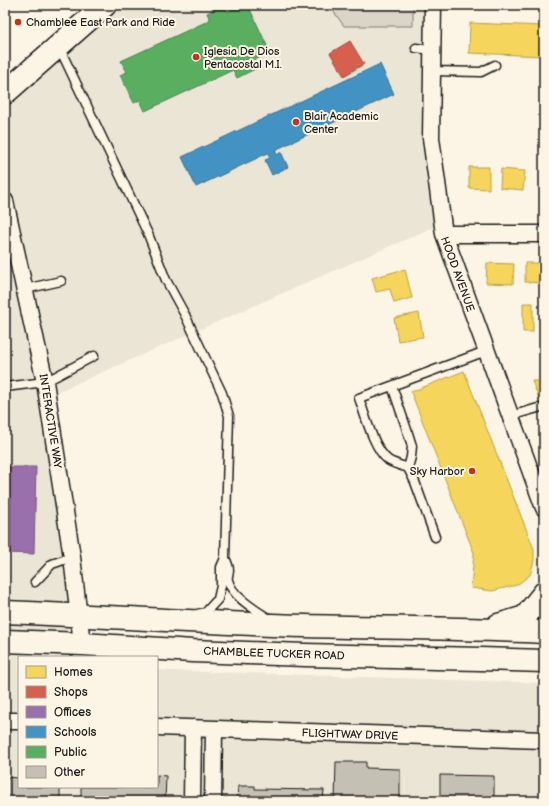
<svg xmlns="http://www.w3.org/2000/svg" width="549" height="806" viewBox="0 0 549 806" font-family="'Balsamiq Sans',sans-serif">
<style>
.built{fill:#ebe5d6}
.green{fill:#dbd5c8;stroke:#7c7872}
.homes{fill:#f6d55c;stroke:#b59e49}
.shops{fill:#d6604d;stroke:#9e4c3e}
.offices{fill:#9970ab;stroke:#745780}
.schools{fill:#4393c3;stroke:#376f91}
.public{fill:#5aae61;stroke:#47824c}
.building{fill:#c4c0b3;stroke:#1c1c1c}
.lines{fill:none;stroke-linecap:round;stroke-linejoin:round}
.lane-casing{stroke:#1c1c1c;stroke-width:11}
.street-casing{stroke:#1c1c1c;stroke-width:19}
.secondary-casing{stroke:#1c1c1c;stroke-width:25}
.lane{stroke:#fcf5e5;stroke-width:8}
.street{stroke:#fcf5e5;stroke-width:16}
.secondary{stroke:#fcf5e5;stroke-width:22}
.poi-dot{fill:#c8321e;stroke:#fcf5e5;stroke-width:1.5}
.labels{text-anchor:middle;stroke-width:4;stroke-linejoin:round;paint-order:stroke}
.poi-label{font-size:11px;fill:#1c1c1c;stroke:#fcf5e5;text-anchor:start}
.street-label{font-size:11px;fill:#1c1c1c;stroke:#fcf5e5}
</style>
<rect width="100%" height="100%" fill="#fcf5e5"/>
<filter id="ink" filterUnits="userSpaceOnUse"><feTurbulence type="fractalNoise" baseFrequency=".025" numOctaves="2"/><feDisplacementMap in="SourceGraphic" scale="8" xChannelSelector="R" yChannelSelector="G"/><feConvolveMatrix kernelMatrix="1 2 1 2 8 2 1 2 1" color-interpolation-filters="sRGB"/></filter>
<g filter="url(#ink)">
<path class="built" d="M107,5h332v81l-5,141 -386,169 26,261h-55v130h138v-117l387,13v118h-539v-706z"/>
<path class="green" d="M329,5h84v21h-69z"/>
<path class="homes" d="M470,23l74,3v30l-75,-3z
M469,167h20v22l-20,-1z
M501,169l24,2 -2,19 -23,-2z
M487,263l27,1 -1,20 -27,-1z
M525,263h19v20l-19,-1z
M405,269l7,29 -18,5 -4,-14 -14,3 -4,-14z
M523,303h10v29h-10z
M419,313l4,24 -25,4 -4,-23z
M464,371l70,178v12l-4,14 -13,10 -25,6 -21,-3 3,-35 -63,-161z
M532,381h12v30z"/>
<path class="shops" d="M350,41l14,23 -20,12 -14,-23z"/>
<path class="offices" d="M5,467h31l-2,87 -29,-1z"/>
<path class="schools" d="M380,64l14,30 -119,56 2,5 4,-3 7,15 -16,8 -7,-15 5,-2 -2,-5 -72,34 -14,-30z"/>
<path class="public" d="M224,5l3,7 15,-7h6l22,47 -19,10 4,7 -18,9 -4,-8 -88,41 -5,-11 -6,3 -14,-28 7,-3 -6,-11 89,-41 -3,-7z"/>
<path class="building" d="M336,762h30v6l34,1v32h-65z
M157,775l9,1 -1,25h-84v-14h76z
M440,775l54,1v25h-54z
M5,777l14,1v9h41v14h-55z
M238,786h17v3l69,1 -1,11h-86z"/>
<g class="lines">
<defs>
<path id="lane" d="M59,47l89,187 18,46 19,35 37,78 7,23 -4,142c2,4 4,8 4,12 0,3 -2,7 -1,10 3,15 26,29 38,37l3,1
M416,48l16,2
M432,71l49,1 14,-7
M25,289l36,-8
M392,386l14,41 6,19 -1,11 -3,11
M5,387l40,-5 49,-26
M510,416l28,-8
M435,537l-20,-55 -7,-14c-6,-2 -16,-5 -20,-8 -14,-11 -23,-45 -29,-62l127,-47
M35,582l17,-18 20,-7
M197,614l9,-2 12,-13 3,-13v-19l4,-9"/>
<path id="street" d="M433,5l-2,133 13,96 100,274
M5,201l40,181 27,175 10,87
M444,234h100
M5,721h14
M157,727l387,13
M192,801l1,-73
M213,801l1,-72"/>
<path id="secondary" d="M5,93l100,-88
M5,612c100,4 200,11 300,14 79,2 159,2 239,6
M498,625l27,-8 19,-24
M5,641l77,3 111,7 112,4 175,4 64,2"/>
</defs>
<use href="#lane" class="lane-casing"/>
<use href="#street" class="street-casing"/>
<use href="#secondary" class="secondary-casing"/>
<use href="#lane" class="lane"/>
<use href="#street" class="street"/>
<use href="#secondary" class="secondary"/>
</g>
</g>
<g class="poi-dot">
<circle cx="18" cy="22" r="4"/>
<circle cx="196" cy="57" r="4"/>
<circle cx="296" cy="122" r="4"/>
<circle cx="472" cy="471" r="4"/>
</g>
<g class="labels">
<g class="poi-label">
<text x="26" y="26">Chamblee East Park and Ride</text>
<text x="204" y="55">Iglesia De Dios<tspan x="204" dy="13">Pentacostal M.I.</tspan></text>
<text x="304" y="120">Blair Academic<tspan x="304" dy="13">Center</tspan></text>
<text x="464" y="475" text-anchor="end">Sky Harbor</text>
</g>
<g class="street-label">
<text transform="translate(458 274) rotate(70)" y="4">HOOD AVENUE</text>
<text transform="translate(51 421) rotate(81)" y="4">INTERACTIVE WAY</text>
<text transform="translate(274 653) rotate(2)" y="4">CHAMBLEE TUCKER ROAD</text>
<text transform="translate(350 734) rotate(2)" y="4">FLIGHTWAY DRIVE</text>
</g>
</g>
<rect width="549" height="806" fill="none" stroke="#fcf5e5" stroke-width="20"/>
<rect x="10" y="10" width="529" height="786" fill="none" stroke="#1c1c1c" stroke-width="1.5" filter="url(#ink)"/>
<rect x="18" y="656" width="140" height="132" fill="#fcf5e5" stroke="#a29e95"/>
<rect x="26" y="666" width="20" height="12" fill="#f6d55c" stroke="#a29e95"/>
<text x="54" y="676" font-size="12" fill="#1c1c1c">Homes</text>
<rect x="26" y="686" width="20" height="12" fill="#d6604d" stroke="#a29e95"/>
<text x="54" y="696" font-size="12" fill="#1c1c1c">Shops</text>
<rect x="26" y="706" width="20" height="12" fill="#9970ab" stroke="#a29e95"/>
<text x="54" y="716" font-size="12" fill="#1c1c1c">Offices</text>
<rect x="26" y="726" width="20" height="12" fill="#4393c3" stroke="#a29e95"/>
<text x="54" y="736" font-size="12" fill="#1c1c1c">Schools</text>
<rect x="26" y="746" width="20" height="12" fill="#5aae61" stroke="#a29e95"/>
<text x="54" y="756" font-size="12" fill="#1c1c1c">Public</text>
<rect x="26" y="766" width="20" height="12" fill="#c4c0b3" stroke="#a29e95"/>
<text x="54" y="776" font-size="12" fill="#1c1c1c">Other</text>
</svg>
